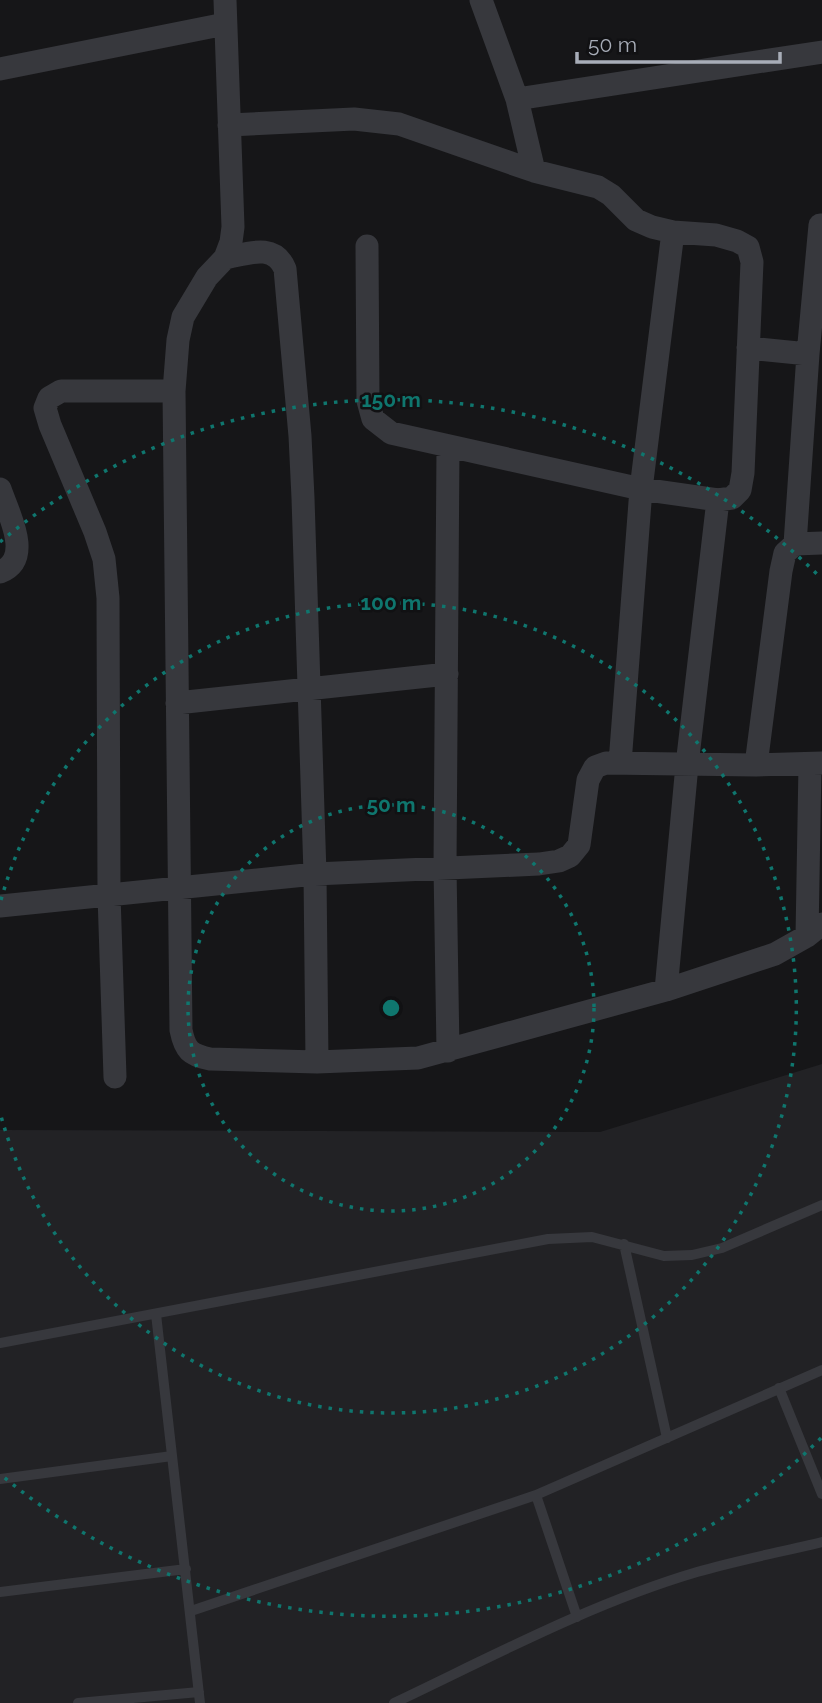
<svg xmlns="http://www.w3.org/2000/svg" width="822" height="1703" viewBox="0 0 822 1703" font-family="Raleway,sans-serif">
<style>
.built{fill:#222225}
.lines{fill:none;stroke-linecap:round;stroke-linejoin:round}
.lane{stroke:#37383d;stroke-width:10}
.street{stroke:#37383d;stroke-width:23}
.ring{fill:none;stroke:#0f766e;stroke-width:3.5;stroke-dasharray:3.5 7}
.centre{fill:#0f766e;stroke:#111113;stroke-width:3.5}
.ring-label{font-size:21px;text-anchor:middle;font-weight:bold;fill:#0f766e;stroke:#111113;stroke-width:5;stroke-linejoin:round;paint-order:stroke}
</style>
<rect width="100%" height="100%" fill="#161618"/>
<path class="built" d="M822,1064v639h-822v-573l600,2z"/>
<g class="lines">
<path class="lane" d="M624,1244l43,194
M156,1314l44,389
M0,1343l548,-104 44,-2 72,19 28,-1 30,-7 100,-43
M779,1388l43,106
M0,1479l172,-23
M536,1495l41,122
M0,1592l186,-23
M191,1611l345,-116 286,-125
M78,1703l121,-11
M394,1703c99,-47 198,-100 303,-131 41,-12 84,-20 125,-30"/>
<path class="street" d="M225,0l8,227 -2,15 -6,16 -18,19 -24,40 -5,23 -4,51 7,639c4,20 9,25 29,29l107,3 101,-4 248,-68 109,-36 32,-18 15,-12
M481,0l36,99 17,72
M0,69l225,-45
M517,99l305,-47
M229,125l125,-6 45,5 135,47 64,16 13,8 25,25 16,7 21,5 43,3 21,6 11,6 4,15 -9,211 -3,17 -8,8 -14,2 -77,-11 -250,-56 -18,-14 -5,-18 -1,-155
M225,258c22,-4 49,-16 60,11l15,167 3,62 12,376 2,188
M748,348l60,6
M448,447l-3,420 3,184
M0,489c8,24 34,70 0,83
M795,544l13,-190 12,-129h2
M177,703l270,-29
M620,763l21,-274 32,-257
M756,765l25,-194 4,-18 10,-9 27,-1
M0,906l315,-32 224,-10 20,-3 11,-5 9,-11 9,-65 7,-13 11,-4 150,2 66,-2
M807,936l3,-172
M666,990l21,-225 31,-265
M115,1077l-6,-182 -1,-297 -4,-39 -9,-27 -45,-107 -5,-17 4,-10 12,-7h113"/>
</g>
<g class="ring">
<circle cx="391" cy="1008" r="203"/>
<path d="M1 900A405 405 0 1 1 1 1116"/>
<path d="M821 1438A608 608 0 0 1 0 1474M0 542A608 608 0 0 1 821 578"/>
</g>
<circle cx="391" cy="1008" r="10" class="centre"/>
<g class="ring-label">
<text x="391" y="407">150 m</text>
<text x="391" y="610">100 m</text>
<text x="391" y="812">50 m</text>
</g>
<path d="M577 52v10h203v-10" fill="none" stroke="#a8adb8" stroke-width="3.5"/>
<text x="588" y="52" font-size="21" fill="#a8adb8" stroke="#111113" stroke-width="5" paint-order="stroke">50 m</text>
</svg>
